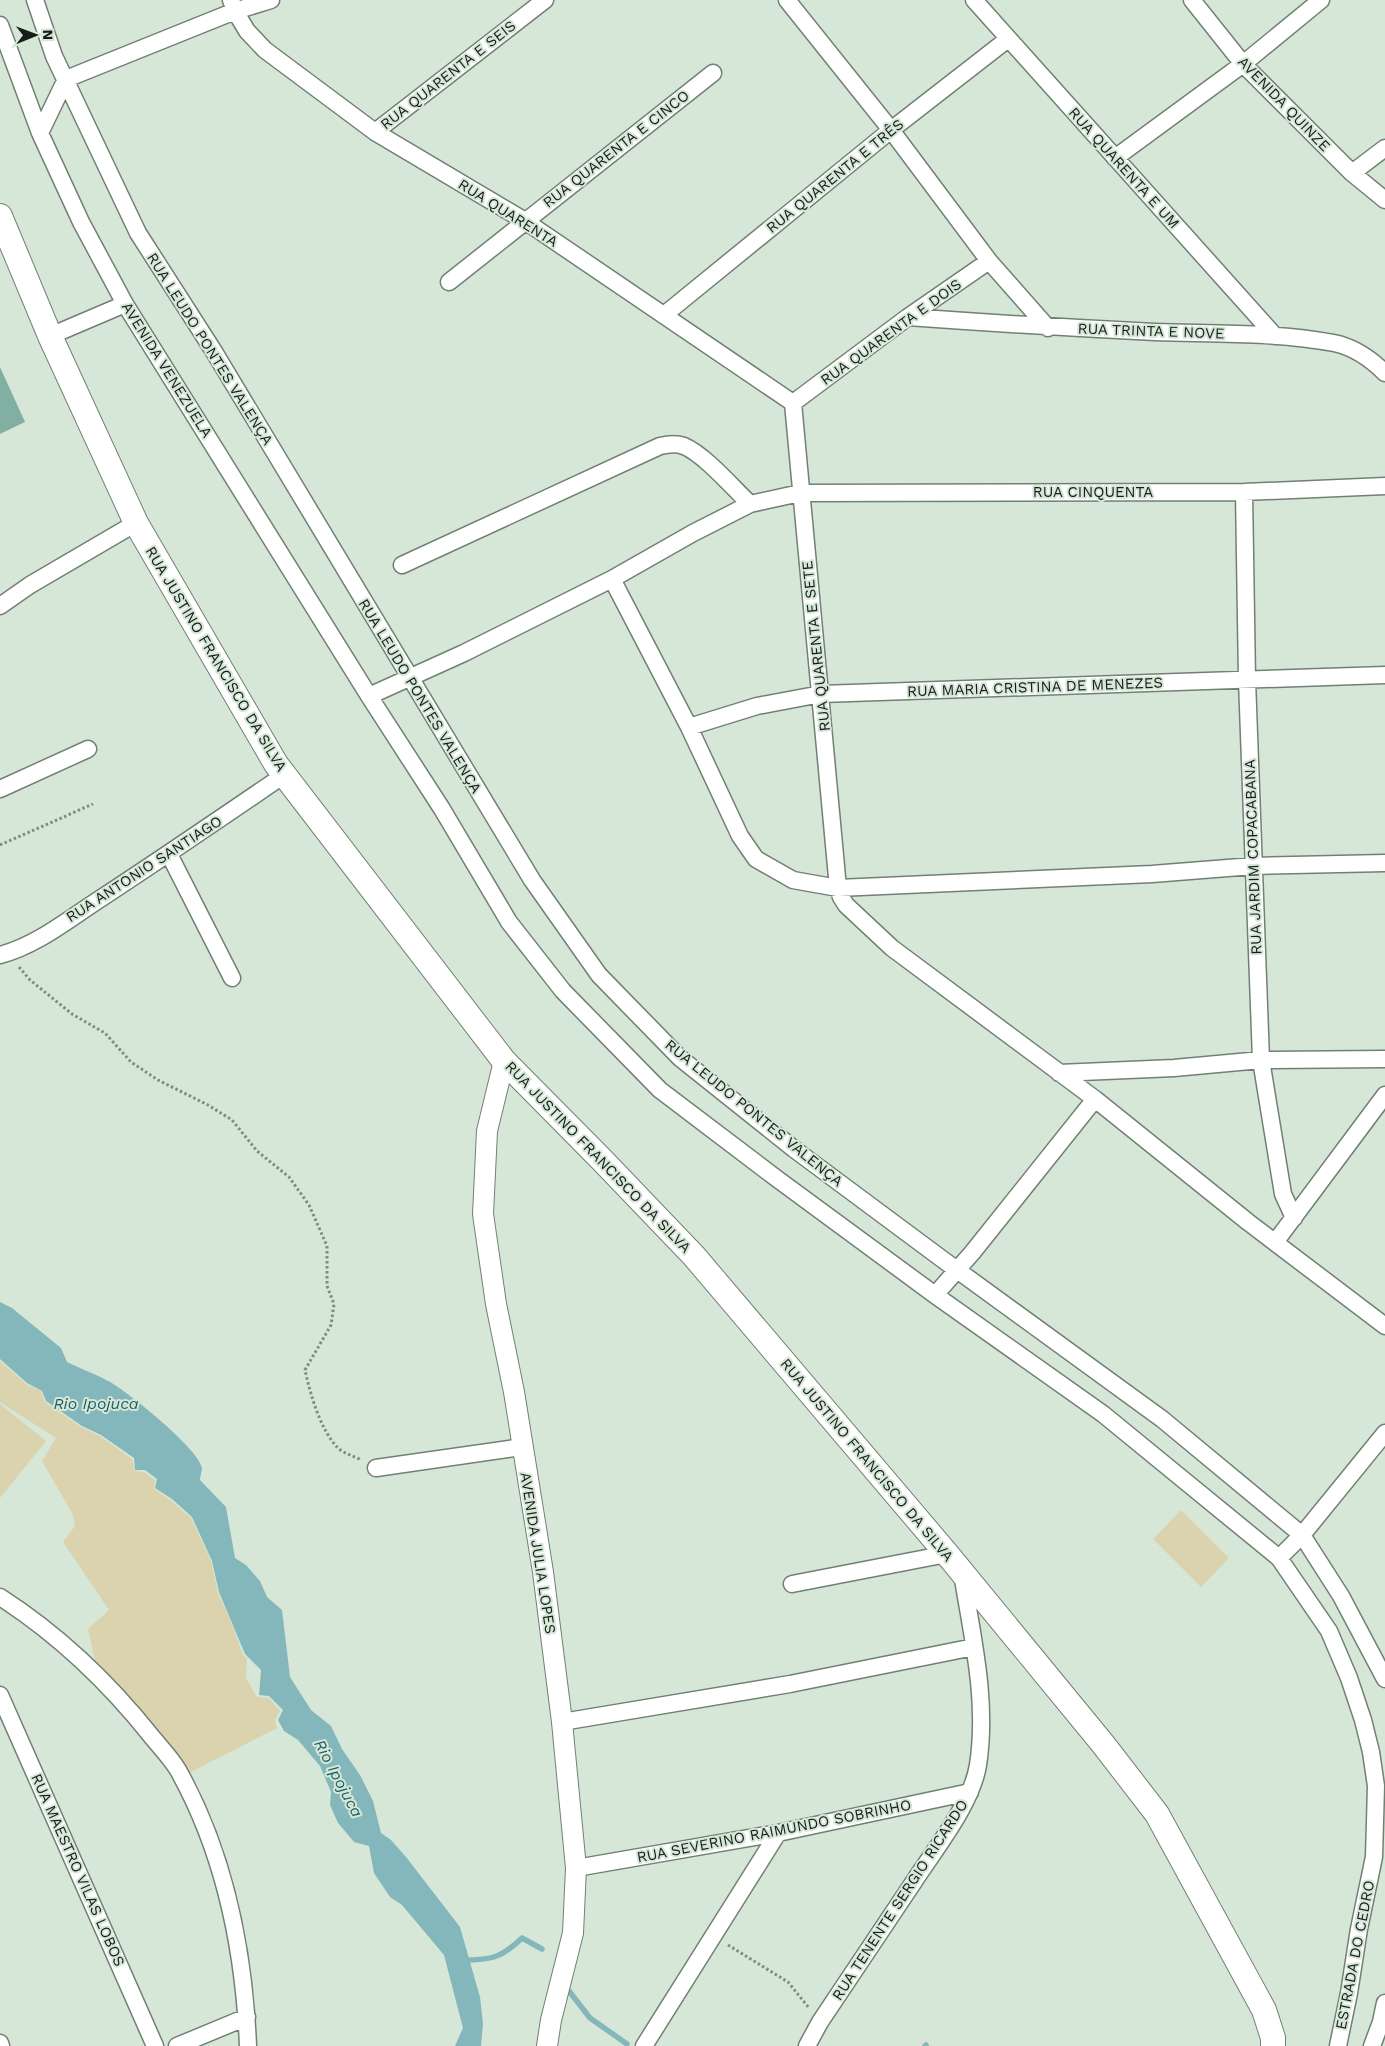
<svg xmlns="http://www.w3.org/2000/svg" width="1385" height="2046" viewBox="0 0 1385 2046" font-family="'Work Sans',sans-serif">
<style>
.green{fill:#dbd3ae}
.water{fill:#84b7bb}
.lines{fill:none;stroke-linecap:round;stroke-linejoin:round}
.stream{stroke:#84b7bb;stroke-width:5.5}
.building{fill:#81b0a3}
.minor-casing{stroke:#718073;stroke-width:19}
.tertiary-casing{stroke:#718073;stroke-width:22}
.secondary-casing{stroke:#718073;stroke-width:26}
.path{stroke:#808c82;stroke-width:3;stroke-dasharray:2.5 2.5;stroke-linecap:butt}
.minor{stroke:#fff;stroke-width:16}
.tertiary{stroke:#fff;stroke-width:20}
.secondary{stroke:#fff;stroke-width:24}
.labels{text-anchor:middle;stroke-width:4;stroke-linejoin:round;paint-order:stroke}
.street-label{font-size:15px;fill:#161c17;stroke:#d6e7d8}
.water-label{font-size:16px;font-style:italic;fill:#185e63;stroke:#d6e7d8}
</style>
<rect width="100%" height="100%" fill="#d6e7d8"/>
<path class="green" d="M0,1361l26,23 15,7 4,11 36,25 19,9 32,23 3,12 9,1 11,8 -1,9 16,11 21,18 20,43 7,32 14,31 11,31 4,4 -1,19 11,19 12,1 11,13 -5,9 2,8 -88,45 -94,-111 -7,-33 21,-19 -46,-68 12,-16 -3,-13 -30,-52 14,-23 -56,-36z
M0,1404l46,37 -46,57z
M1181,1510l48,48 -28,29 -48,-48z"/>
<path class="water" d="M0,1302l12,6 49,40 6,14c14,7 29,12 43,20 18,10 89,67 92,86 0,3 -2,9 -2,12l26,27 9,51 11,7 14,16 7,16 15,13 8,67 21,33 20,16 11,23 18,26 13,26 8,32 10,7 15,17 54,70 20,70 3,27 -2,22h-26l8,-18 -19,-73 -42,-50 -12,-8 -16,-24 -5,-27 -15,-4 -16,-19 -8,-18 1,-13 -11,-26 -22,-26 -14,-9 -6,-11 5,-10 -14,-14 -10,-1 2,-25 -16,-16 -26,-62 -7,-31 -20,-44 -20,-18 -17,-11 2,-9 -12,-9h-10l-1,-12 -33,-23 -19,-9 -36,-25 -4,-10 -15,-8 -27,-24z"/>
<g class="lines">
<path class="stream" d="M463,1960c29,0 38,-2 59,-22l20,11
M569,1991l21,27 37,26
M925,2046l1,-1"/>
</g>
<path class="building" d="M0,367l25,55 -25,12z"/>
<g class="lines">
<defs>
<path id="minor" d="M35,0l19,56 84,177 75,117 319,530 67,95 81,83 114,91 148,110 220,160 140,116 39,61 44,83
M231,0l4,11 12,20 18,19 110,82 150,89 268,182
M787,0l104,130 98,131 59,67
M974,0l301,336
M1192,0l51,64 109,109 33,27
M0,25l40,108 41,89 44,82 244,392 73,113 67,113 54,69 97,99 116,88 159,117 168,119 176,144 50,73 20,47 14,42 8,32 5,34 -2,71 -15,72 -10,64 -11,53
M375,132l170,-132
M40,133l26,-54 169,-68 36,-11
M1115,158l128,-94 78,-64
M1352,173l33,-25
M449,282l264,-209
M664,315l227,-185 117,-91
M908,317c82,6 164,11 247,15 59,2 120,0 179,11 19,4 37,16 51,30
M50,336l75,-32
M793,403l45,485 3,9 5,8 46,43 203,151 153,123 137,104
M793,403l115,-86 81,-56
M1244,492l3,188 14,380 22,134 11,24
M402,565l258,-119c8,-2 16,-3 24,0 21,9 49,42 66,58l50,-11 444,-1 141,-6
M612,579l77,148 51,109 16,23 37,21 45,8 314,-14 101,-8 132,-3
M0,606l30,-21 106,-62
M369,696l95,-43 148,-74 81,-46 57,-29
M689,727l68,-21 64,-12 564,-19
M0,789l88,-40
M169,854l63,124
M0,955c38,-10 70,-37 103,-58 61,-40 121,-81 181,-122
M1059,1073l115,-5 87,-8 124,-1
M1276,1241l109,-146
M935,1295l37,-42 123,-154
M376,1468l146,-21
M1279,1558l23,-23 83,-102
M792,1584l155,-30
M0,1597c59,38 109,86 152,140 9,11 19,21 26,33 47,84 66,180 70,276
M0,1695l155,351
M562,1722l228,-38 184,-37
M576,1868l202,-35 192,-41
M0,2043l1,3
M177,2046l70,-29
M644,2046l134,-213
M807,2046l13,-24c31,-47 63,-94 95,-142 21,-32 57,-77 63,-115 10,-65 -6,-129 -16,-192
M1372,2046l9,-24 4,-19"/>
<path id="tertiary" d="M504,1061l-17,70 -4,83 13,90 18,88 29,180 19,150 14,146 -3,65 -22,87 -4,26"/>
<path id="secondary" d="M0,216l50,120 86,187 140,241 228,297 99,100 91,95 253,298 156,190 54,70 107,196 9,28v8"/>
</defs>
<use href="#minor" class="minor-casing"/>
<use href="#tertiary" class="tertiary-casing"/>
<use href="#secondary" class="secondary-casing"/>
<path class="path" d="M0,845l93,-41
M19,967l11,13 42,34 33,19 26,29 27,18 50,25 24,15 25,31 32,26 20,28 18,41v40l7,18 -3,21 -26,45c5,23 15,59 32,77 5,6 17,9 24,13
M728,1945l60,37 21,26"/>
<use href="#minor" class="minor"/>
<use href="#tertiary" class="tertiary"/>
<use href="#secondary" class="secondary"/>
</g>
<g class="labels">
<g class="street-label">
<text transform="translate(448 75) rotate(-38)" y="5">RUA QUARENTA E SEIS</text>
<text transform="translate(1284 104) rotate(46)" y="5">AVENIDA QUINZE</text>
<text transform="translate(616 149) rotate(-38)" y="5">RUA QUARENTA E CINCO</text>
<text transform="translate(1124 168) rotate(48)" y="5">RUA QUARENTA E UM</text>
<text transform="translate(835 176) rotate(-39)" y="5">RUA QUARENTA E TRÊS</text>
<text transform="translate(508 213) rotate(32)" y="5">RUA QUARENTA</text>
<text transform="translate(1151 331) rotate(2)" y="5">RUA TRINTA E NOVE</text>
<text transform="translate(891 332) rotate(-36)" y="5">RUA QUARENTA E DOIS</text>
<text transform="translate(210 349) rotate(58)" y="5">RUA LEUDO PONTES VALENÇA</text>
<text transform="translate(167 370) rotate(58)" y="5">AVENIDA VENEZUELA</text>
<text x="1093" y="497">RUA CINQUENTA</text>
<text transform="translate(816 646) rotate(-96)" y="5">RUA QUARENTA E SETE</text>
<text transform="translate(216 659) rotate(59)" y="5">RUA JUSTINO FRANCISCO DA SILVA</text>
<text transform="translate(1035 687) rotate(-2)" y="5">RUA MARIA CRISTINA DE MENEZES</text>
<text transform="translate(420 696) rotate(59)" y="5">RUA LEUDO PONTES VALENÇA</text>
<text transform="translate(1253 857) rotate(-92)" y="5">RUA JARDIM COPACABANA</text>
<text transform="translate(144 869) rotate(-33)" y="5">RUA ANTONIO SANTIAGO</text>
<text transform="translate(754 1113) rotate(39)" y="5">RUA LEUDO PONTES VALENÇA</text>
<text transform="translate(598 1157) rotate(46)" y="5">RUA JUSTINO FRANCISCO DA SILVA</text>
<text transform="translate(867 1460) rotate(50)" y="5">RUA JUSTINO FRANCISCO DA SILVA</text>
<text transform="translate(538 1553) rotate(81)" y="5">AVENIDA JULIA LOPES</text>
<text transform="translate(774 1831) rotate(-11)" y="5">RUA SEVERINO RAIMUNDO SOBRINHO</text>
<text transform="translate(78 1870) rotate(66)" y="5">RUA MAESTRO VILAS LOBOS</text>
<text transform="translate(900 1900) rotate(-57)" y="5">RUA TENENTE SERGIO RICARDO</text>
<text transform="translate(1355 1955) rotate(-79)" y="5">ESTRADA DO CEDRO</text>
</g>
<g class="water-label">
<text x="96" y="1409">Rio Ipojuca</text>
<text transform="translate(339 1778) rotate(62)" y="6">Rio Ipojuca</text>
</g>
</g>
<g transform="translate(35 35) rotate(89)" stroke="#d6e7d8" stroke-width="4" paint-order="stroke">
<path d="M0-4L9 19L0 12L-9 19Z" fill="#161c17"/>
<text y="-8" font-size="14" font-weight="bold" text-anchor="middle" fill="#161c17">N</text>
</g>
</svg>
